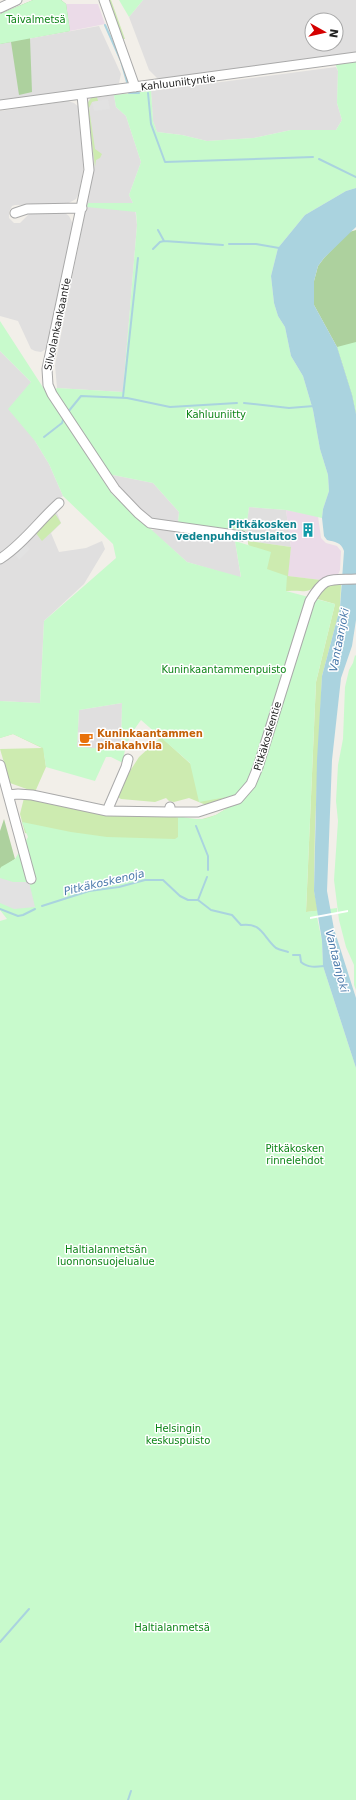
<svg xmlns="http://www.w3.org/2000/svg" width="356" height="1800" viewBox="0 0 356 1800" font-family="'DejaVu Sans',sans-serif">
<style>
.residential{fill:#e0dfdf;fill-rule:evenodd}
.industrial{fill:#ebdbe8}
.grass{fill:#cdebb0}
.forest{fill:#add19e}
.park{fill:#c8facc;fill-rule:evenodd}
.parking{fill:#e2e2e2}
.water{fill:#aad3df}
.pier{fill:#fff}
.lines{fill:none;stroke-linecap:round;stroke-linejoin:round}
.stream{stroke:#aad3df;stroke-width:2}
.minor-casing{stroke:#a9a9a9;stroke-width:11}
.minor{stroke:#fff;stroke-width:9}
.labels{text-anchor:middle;stroke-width:3;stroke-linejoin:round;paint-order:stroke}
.park-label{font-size:10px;fill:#0c8416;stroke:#fff}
.street-label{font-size:10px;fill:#222;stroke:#fff}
.culture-label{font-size:10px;font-weight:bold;fill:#0d838f;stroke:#fff;text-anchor:end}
.food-label{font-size:10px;font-weight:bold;fill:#c56008;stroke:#fff;text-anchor:start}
.water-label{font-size:11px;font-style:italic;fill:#4a7aab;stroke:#fff}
</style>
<rect width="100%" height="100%" fill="#f2efe9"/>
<path class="residential" d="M143,0h213v52l-191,27 -8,-1 -8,-8 -20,-53zM312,20h24v24h-24z
M99,26l22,48 -2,9 -6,2 -113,16v-57z
M336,67l2,4 -1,32 5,17 -6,10h-45l-37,8 -47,3 -25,-6 -25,-3 -4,-11 -2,-30z
M114,95l2,12 10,9 15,46 -12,33 6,12 2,18 -14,167 -66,-4 -2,-23 39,-199 -6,-65 3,-3z
M68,101l6,2 5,4 6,53 -6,33 -3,6 -9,5 -52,1 -3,1 -3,6v6l5,5h6l9,-9 9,-2 27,1 4,3 4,8 -23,118 -4,7 -5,3 -6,-1 -4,-2 -13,-28 -18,-5v-205z
M0,351l31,31 4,59 14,23 14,32 -10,7 8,20 -10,10 8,19 27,-4 16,-7 3,8 -21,35 -40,37 -4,82 -40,-2z
M113,475l40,8 26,29 -1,11 -28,-3 -40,-44z
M249,507l37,3 5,37 -43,-6 -2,-10z
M162,529l73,12 6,37 -54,-16 -36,-32z
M122,703l-1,48 -44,-4 2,-37z"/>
<path class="industrial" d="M66,4h32l7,20 -35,7z
M286,510l32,6 3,22 5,5 11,3 4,5 -1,19 -3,7 -16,3 -34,-4 4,-29z"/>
<path class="grass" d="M107,0h4l14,39h-3z
M97,97l1,4 -6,1 -3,6 6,41 7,5 -2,4 -4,2 -1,7 -8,-63 4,-6z
M54,512l7,11 -19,18 -7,-9z
M248,541l43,6 -3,29 33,4c-16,17 -14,9 -33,11 -3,0 -9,2 -13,3l-27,-50z
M330,583l11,2 -1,23 -18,68 -7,151 -1,64 4,20 -12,1 10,-230 19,-78 -21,-6z
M0,721l47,26 -3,6 2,14 -11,25 -25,-9 -10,-34 42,-1 -29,-14 -13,4z
M161,737l66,60 -21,8 -17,-7 -15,4 -5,-1 -3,-3 -11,4 -34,-3 -5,-3v-3l23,-36z
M24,798l175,22 17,-5 13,-8 -9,56 -195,-30 -5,-19z"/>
<path class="forest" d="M33,0h28l5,4 4,27 -40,7 2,54 -13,3 -8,-53 -11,2v-30z
M356,230v184l-4,-19 -15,-48 -23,-42v-24l4,-15 6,-8 25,-26z
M4,819l11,40 -15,10v-38z"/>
<path class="park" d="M33,0h28l5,4 4,27 -70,13v-30z
M119,0h24l-14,17z
M356,60v128l-10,3 -41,24 -27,33 -7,28 3,27 4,13 7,11 6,29 12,20 10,34 7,39 8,26 1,16 -6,18 -1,9 -36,-8 -37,-3 -3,24 -68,-8 1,-11 -26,-29 -40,-8 -3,1 -57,-85 4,-3 66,4 14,-167 -1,-13 -49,-5 1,-4h45l-4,-8 12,-33 -15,-46 -10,-9 -2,-12 37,-4 2,30 4,11 25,3 25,6 47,-3 37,-8h45l6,-10 -5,-17 1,-32 -3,-8z
M0,321l112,173 75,68 54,15 -6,-36 36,11 -4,17 20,7 -1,15 49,13 -19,78 -10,230 31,-4v5l-20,4 5,24 1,25 33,102v732h-356v-879l7,-2 -7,-9v-41l1,-2 14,-8 13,-22 -6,-15 49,10 36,5 68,2 3,-2v-21c24,5 30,5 51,-9l-2,-10 -28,5 -9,-39 -49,-43c-10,13 -17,26 -18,43l-12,-6h-5l-11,24 -49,-14 -3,-19 -30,-14 -13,4v-37l40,2 4,-82 72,-63 -3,-14 -50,-48 -14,-32 -14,-23 -27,-32 23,-27 -31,-31zM122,703l-1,47 -44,-3 2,-37z
M356,342v72l-4,-19 -15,-48z
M355,655l1,1v334l-2,-5v-20l-8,-18 -7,-27 -5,-40 4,-59 -2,-20 2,-36 5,-26 2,-52 4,-17 4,-7z"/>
<path class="parking" d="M108,99l2,10 -16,2 -2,-9z
M26,544l4,5 -11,11 -4,-5z
M0,878l13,4h16l6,25 -21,2 -14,-6z"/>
<path class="water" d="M356,188v39l-32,31 -6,8 -4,15v24l23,42 15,48 4,19v206l-4,26 -11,32 -9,82 -5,131 7,38 22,69v70l-33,-102 -1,-25 -8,-50 3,-131 5,-84 18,-68 4,-57c-3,-9 -9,-9 -17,-11l-3,-4 -2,-18 1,-9 6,-18 -1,-16 -8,-26 -7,-39 -10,-34 -12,-20 -6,-29 -7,-11 -4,-13 -3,-27 7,-28 27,-33 41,-24z"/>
<path class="pier" d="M348,910v2l-38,7v-2z"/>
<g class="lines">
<path class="stream" d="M105,25l16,36 6,21
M129,93h10
M148,93l3,31 14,38 148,-5
M319,159l37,18
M158,230l6,11 59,4
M229,244h27l23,4
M153,249l7,-7 4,-1
M123,397l15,-139
M244,403l45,5 25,-2
M68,412l13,-16 46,2 43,9 67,-4
M44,437l18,-14 2,-6
M196,826l12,30v14
M198,900l9,-23
M42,906l47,-15 30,-4 26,-7h18l17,16 8,4h10l13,10 21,5 9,10c21,-3 22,12 35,23 4,2 9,3 12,4
M0,909l18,7 5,-1 12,-6
M293,955h7l1,7c7,6 15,5 23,4
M0,1642l29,-33
M128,1800l3,-9"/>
<defs>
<path id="minor" d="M104,0l31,87
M0,8l17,-8
M82,95l7,75 -42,199 1,16 4,9 63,95 23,24 12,10 92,13
M0,105l356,-48
M15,213l12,-4 55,-1
M0,559c23,-15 39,-38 59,-56
M0,765l31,114
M8,795l10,-1 14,1 75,16 62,1 1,-5
M107,811l19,-44 2,-8
M169,812h29l40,-13 13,-15 7,-17 52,-166c15,-25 18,-21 46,-22"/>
</defs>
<use href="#minor" class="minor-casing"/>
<use href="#minor" class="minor"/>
</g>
<defs>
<symbol id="building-bare" viewBox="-9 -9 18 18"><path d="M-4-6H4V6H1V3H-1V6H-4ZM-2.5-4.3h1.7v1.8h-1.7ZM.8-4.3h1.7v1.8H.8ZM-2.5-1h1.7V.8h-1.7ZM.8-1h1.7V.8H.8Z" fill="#0f9aa8" stroke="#fff" stroke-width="2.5" paint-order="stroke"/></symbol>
<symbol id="cafe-bare" viewBox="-9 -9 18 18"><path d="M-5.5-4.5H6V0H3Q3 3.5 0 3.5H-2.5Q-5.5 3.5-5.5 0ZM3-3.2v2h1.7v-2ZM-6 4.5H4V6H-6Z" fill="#e8710a" stroke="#fff" stroke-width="2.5" paint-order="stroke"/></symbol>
</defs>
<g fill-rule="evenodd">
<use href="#building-bare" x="298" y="520" width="20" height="20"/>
<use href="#cafe-bare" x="76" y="729" width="20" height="20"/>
</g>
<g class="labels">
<g class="park-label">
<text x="36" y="23">Taivalmetsä</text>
<text x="216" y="418">Kahluuniitty</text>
<text x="224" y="673">Kuninkaantammenpuisto</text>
<text x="295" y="1152">Pitkäkosken<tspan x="295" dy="12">rinnelehdot</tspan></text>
<text x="106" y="1253">Haltialanmetsän<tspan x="106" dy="12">luonnonsuojelualue</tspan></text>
<text x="178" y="1432">Helsingin<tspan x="178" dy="12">keskuspuisto</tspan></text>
<text x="172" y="1631">Haltialanmetsä</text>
</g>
<g class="street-label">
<text transform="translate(178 82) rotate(-7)" y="4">Kahluuniityntie</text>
<text transform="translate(57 324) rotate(-78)" y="4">Silvolankankaantie</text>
<text transform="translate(267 736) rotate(-73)" y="4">Pitkäkoskentie</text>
</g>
<g class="culture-label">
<text x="297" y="528">Pitkäkosken<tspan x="297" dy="12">vedenpuhdistuslaitos</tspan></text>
</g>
<g class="food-label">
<text x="97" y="737">Kuninkaantammen<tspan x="97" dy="12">pihakahvila</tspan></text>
</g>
<g class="water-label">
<text transform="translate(339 640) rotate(-79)" y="4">Vantaanjoki</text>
<text transform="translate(104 882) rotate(-13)" y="4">Pitkäkoskenoja</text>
<text transform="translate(337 961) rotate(76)" y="4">Vantaanjoki</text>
</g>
</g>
<g transform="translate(324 32) rotate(98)"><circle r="19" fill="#ffffff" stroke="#a7a7a7"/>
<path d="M0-3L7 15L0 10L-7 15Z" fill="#d40000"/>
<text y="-6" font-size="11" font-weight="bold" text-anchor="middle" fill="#222222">N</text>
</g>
</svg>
